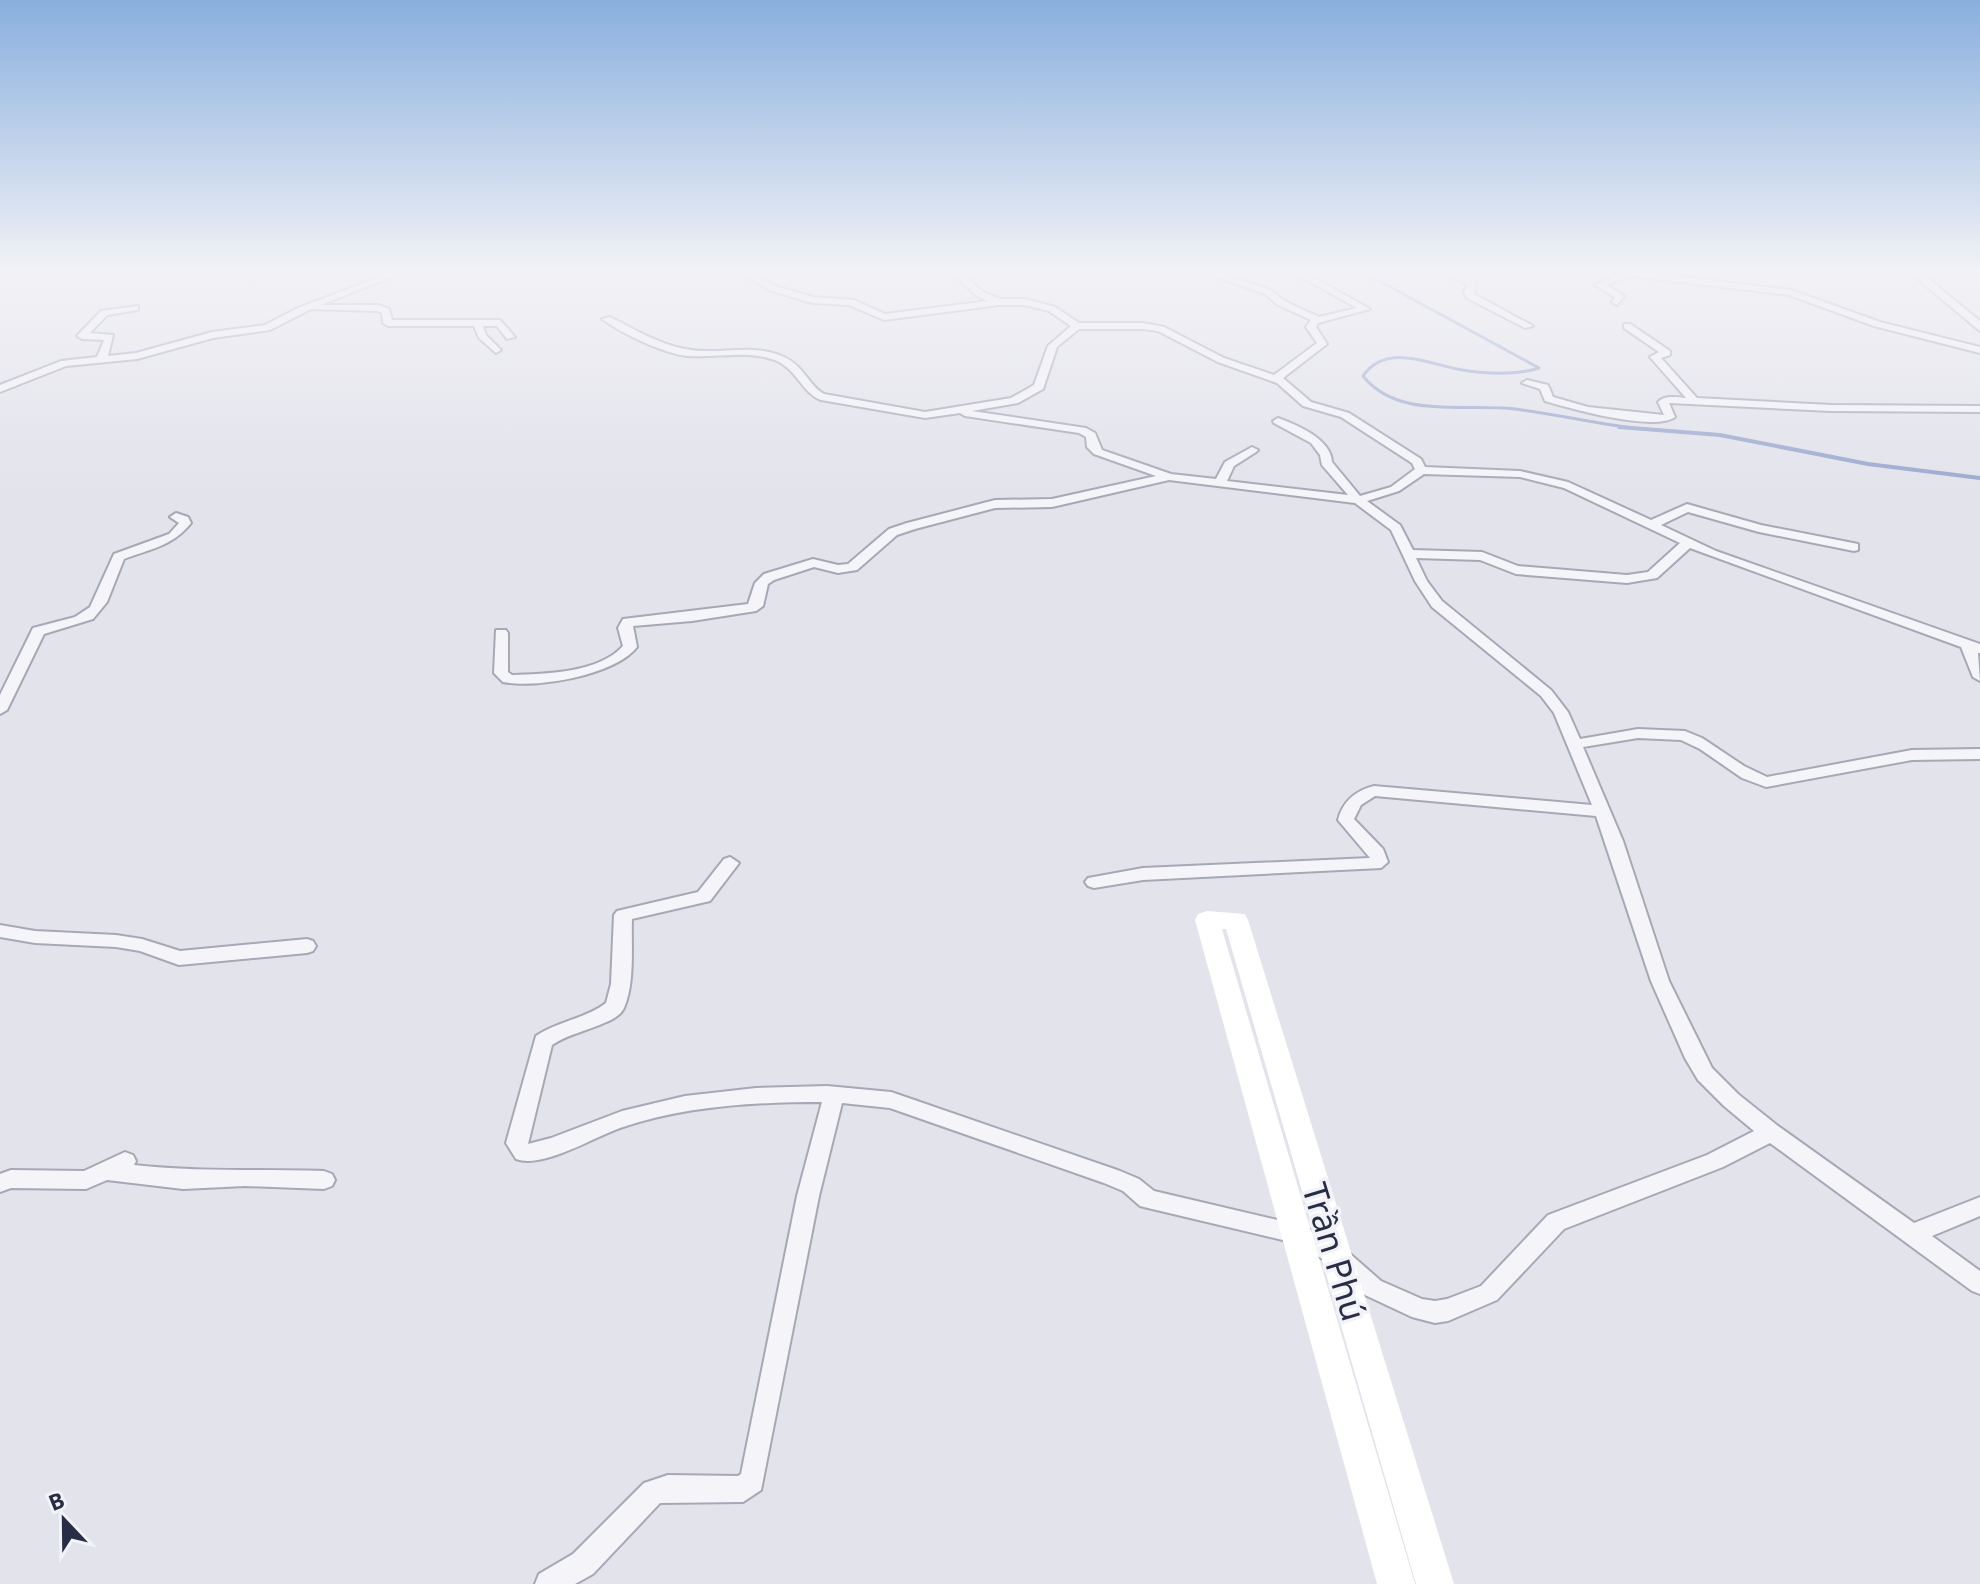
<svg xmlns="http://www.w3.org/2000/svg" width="1980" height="1584" viewBox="0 0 1980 1584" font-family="'Noto Sans',sans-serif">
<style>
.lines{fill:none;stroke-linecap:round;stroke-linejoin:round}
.stream-far1{stroke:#9aa8ce;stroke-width:3}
.stream{stroke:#9aa8ce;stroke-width:4}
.minor-casing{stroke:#a6a8b6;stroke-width:4}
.tertiary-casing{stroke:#a6a8b6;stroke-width:4}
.minor{fill:#f5f5f9;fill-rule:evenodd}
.tertiary{fill:#f5f5f9;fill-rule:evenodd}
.secondary{fill:#fff;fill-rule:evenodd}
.labels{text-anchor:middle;stroke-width:7;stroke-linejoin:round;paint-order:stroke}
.near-street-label{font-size:34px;fill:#282c45;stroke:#f2f3f8}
</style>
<rect width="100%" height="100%" fill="#e2e3eb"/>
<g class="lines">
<path class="stream-far1" d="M1361,271l178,97c-26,8 -55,6 -82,1 -30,-6 -71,-26 -94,7 35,44 102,27 152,33 43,5 85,16 128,20"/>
<path class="stream" d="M1619,427l101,8 148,29 112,14"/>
<defs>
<path id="minor" d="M395,271h11l-85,34h57l11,4 3,11h108l15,17 -8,2 -10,-13h-14l3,9 15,15 -5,3 -17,-15 -5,-12h-86l-5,-3 -1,-10 -5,-2 -66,-2 -41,21 -57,8 -76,21 -71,7 -66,26v-7l61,-24 36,-4 7,-17 -22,-1 -5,-3 24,-25 37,-5v4l-31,5 -17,18 23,2 -5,21 28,-3 76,-21 53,-7 33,-17z
M739,271h10l26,15 38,11 41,3 31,14 103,-13 -11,-5 -27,-25h9l24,21 17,7h25l30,8 24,16h64l21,4 60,31 50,17 43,-32 -11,-16 5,-7 -33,-15 -13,-11 -65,-23h12l59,19 13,11 35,16 38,-9 -66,-37h10l69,38 -52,14 -2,4 11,17 -44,34 28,24 38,11 72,46 4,8 95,4 48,11 83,38 36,-16 74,21 97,19v6l-4,1 -95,-19 -71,-20 -27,13 55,26 264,93v9h-2l2,28 -7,-4 -12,-30 -271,-99 -33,30 -30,5 -111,-9 -36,-14 -64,-2 11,23 15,20 109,89 17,22 12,27 58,-10 47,2 17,7 42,28 23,11 145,-27 68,-1v10l-68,1 -146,27 -24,-9 -42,-29 -19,-9 -43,-2 -55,9 40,94 46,140 43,87 26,26 40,32 136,97 66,-26v19l-48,20 48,35v23l-8,-3 -202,-148 -47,24 -159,62 -67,71 -49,21 -13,2 -23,-6 -47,-22 -40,-35 -34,-18 -143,-34 -8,-2 -17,-15 -19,-8 -214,-75 -48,-5 -23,93 -58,294 -18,12 -83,1 -67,71 -18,10h-40l4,-10 34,-20 71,-71 24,-8 70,1 3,-2 56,-278 25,-94c-67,0 -138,4 -202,26 -26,9 -77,41 -104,31l-10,-16 30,-107c22,-15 49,-17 70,-33l5,-19 3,-69 3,-4 81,-19 26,-33 6,-2 9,6 -29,38 -78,18c-1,27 3,64 -8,89 -3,7 -12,12 -20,15 -17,8 -36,11 -52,22l-24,99 23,-6 71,-27 63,-15 71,-8 71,-2 64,6 229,79 19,8 15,12 149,35 38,20 40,35 41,18 13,2 12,-2 34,-13 67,-71 159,-60 47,-24 -30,-25 -26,-26 -13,-22 -34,-77 -55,-165 -221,-20 -14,9 -7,14 29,30 5,13 -7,6 -238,12 -49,8 -6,-2 -3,-4 3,-4 55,-10 227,-10 -32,-38c5,-19 17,-29 36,-34l218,19 -38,-92 -13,-17 -109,-89 -17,-26 -24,-51 -36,-27 -186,-23 -117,27 -57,1 -80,21 -18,6 -40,35 -19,3 -24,-6 -40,13 -6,4 -5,22 -7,5 -64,10 -59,5 4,21c-22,28 -100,42 -134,35l-9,-9 2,-43h10l2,3v39l4,3c33,-1 87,-2 111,-29l-5,-18 5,-9 125,-15 7,-21 9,-9 49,-15 25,6 10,-1 41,-35 18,-6 88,-23 57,-1 104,-23 -62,-22 -7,-7 -1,-10 -7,-4 -114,-17 -5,-3 -35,5 -104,-18c-19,-7 -24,-31 -46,-40 -29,-10 -57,-2 -87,-4 -24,-2 -67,-23 -86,-37l8,-2c24,12 48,27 75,32 33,7 66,-7 99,8 20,9 25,29 40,37l101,18 86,-14 23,-13 14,-39 23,-20 -22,-15 -24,-6h-26l-115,15 -35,-15 -37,-2 -43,-13zM1079,329h64l15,2 60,31 59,21 26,23 38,11 71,46 3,6 -24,18 -31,9 -28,-34c-1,-23 -35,-37 -54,-44l-5,3 1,2 37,20 9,12 2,10 26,30 -121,-14 7,-15 22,-14 2,-2 -6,-3 -27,15 -9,17 -45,-5 -69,-24 -7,-17 -9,-5 -114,-17 46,-8 25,-14 14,-42zM1424,474l96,3 44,11 116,55 -32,29 -21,3 -109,-9 -36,-14 -69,-2 -13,-25 -33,-24 32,-10z
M1443,271h10l23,11 -2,12 59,32 -8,2 -58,-30 -3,-6 4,-7z
M1610,271h24l157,19 89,32 100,25v6l-106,-27 -85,-31 -159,-19 -24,9 18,11 -7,9 -5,-3 3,-5 -20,-12 25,-11z
M1624,324h6l40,27v4l-9,3 36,40 134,7 149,1v6l-149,-1 -162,-8 6,14c-21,15 -103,-8 -130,-16l-5,-12 -18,-6 5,-3 21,5 5,12 35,10 76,8 -6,-13c7,-7 18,-5 28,-4l-36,-41 9,-5 -35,-24z
M176,513l12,4 3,6c-18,23 -41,26 -67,36l-17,43 -14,17 -49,15 -37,76 -7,4v-19l33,-67 42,-11 15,-10 24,-53 55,-20 10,-11 -9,-6z
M0,925l35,6 81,4 26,4 38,12 127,-12 6,2 3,5 -3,5 -6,2 -128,12 -39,-14 -24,-4 -81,-4 -35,-6z
M125,1152l8,3 3,6 -2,4c63,7 126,4 190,6l8,3 3,6 -3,6 -8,3 -79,-3 -62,3 -76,-9 -21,9 -75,-1 -11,4v-18l11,-4 73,1z"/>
<path id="tertiary" d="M1908,271h11l61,50v10z"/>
</defs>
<use href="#minor" class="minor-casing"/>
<use href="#tertiary" class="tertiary-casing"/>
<use href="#minor" class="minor"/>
<use href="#tertiary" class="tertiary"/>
<path class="secondary" d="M1207,911l38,3 3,6 206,664h-38l-190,-655h-4l193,655h-38l-182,-664 3,-6z"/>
</g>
<linearGradient id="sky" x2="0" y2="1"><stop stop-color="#89afde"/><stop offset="0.55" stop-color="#f2f2f6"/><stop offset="1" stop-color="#f2f2f6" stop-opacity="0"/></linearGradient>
<rect width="1980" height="493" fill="url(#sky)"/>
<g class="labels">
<g class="near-street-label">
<text transform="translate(1334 1252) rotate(73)" y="12">Trần Phú</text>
</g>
</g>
<g transform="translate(64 1520) rotate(338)" stroke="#f2f3f8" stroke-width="6" paint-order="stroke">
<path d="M0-6L14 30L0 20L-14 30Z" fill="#282c45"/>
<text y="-12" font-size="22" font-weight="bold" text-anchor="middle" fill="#282c45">B</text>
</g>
</svg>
